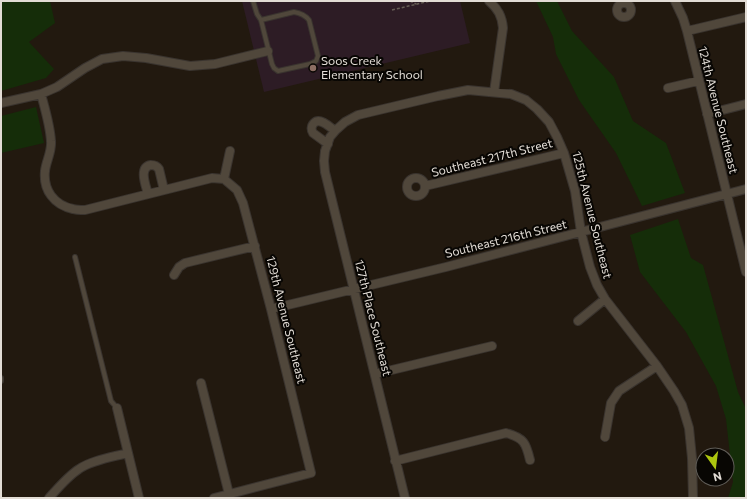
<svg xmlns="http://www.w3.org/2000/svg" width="747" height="499" viewBox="0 0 747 499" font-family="Commissioner,sans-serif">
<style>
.education{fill:#2d1c25}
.green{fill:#152d09}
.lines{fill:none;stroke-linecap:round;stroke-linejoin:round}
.lane-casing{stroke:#3a342f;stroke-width:6}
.street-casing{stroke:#3a342f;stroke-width:10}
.path{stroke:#665e55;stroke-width:1.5;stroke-dasharray:3 2;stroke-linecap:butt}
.lane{stroke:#50473b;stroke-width:4}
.street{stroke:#50473b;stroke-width:8}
.education-dot{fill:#8d6e63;stroke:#080603;stroke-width:1.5}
.labels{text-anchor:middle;stroke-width:4;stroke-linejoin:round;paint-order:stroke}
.poi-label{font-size:12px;fill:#e2dcd5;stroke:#080603;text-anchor:start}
.street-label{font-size:12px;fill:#e2dcd5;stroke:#080603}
</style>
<rect width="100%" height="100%" fill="#22190f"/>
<path class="education" d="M242,1h218l10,42 -206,49z"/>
<path class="green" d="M1,1h49l5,22 -26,19 25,27 -8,9 -45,13z
M536,1h21l15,30 42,46 19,44 33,22 19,50 -43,13 -26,-53 -37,-53 -23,-46 -3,-17z
M36,107l8,36 -43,10v-37z
M678,219l13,39 12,7 35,127 8,17 -1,89h-17l5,-16 -7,-63 -10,-33 -30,-54 -46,-60 -10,-37z"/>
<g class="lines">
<defs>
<path id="lane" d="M253,1l4,13 4,6
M294,12c6,1 11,3 15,8l9,36 -2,5 -6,3 -32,7 -4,-3 -2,-4 -11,-44z
M75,257l36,144 6,7
M1,378v3"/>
<path id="street" d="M489,1c9,8 13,15 14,27l-9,64
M675,1l8,17 4,13 59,241
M617 10a7 7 0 1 1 14 0a7 7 0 1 1-14 0Z
M687,31l59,-14
M668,88l30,-7
M41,94c4,15 9,31 10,47 1,11 -5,20 -6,30 -2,19 9,34 28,38 3,1 8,1 12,1l127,-32 12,1
M1,103l40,-9 16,-7 28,-19 17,-9 21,-3 23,2 44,8 25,-2 53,-13
M707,114l39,-10
M328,144l-15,-11c-2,-3 -2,-7 1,-10 6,-6 16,4 21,8
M407 187a9 9 0 1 1 18 0a9 9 0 1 1-18 0Z
M224,179l6,-28
M425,186l139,-33
M148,194c-2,-8 -10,-27 3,-29 4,0 6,1 8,4l5,21
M174,275l5,-8 6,-4 70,-17
M271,309l175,-42 300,-78
M578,321l27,-22
M375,374l117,-28
M201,383l28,111
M117,408l22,90
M605,437l6,-34 8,-12 38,-25
M395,461l111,-28c18,5 20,10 24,27
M49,498c9,-10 19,-22 30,-29 13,-9 34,-12 49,-16
M214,498l97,-25 -40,-164 -28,-106 -6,-13 -13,-11
M405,498l-80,-326 -1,-11 1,-10 5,-14 6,-7 9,-8 13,-7 80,-19 30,-6 43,4 15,6 11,9 12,13 8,15 7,16 11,38 6,41 9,35 7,18 8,14 52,67 17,25 8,14 7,23 3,30 1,40"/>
</defs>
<use href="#lane" class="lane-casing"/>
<use href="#street" class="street-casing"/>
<path class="path" d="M410,1l6,3
M392,10l38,-9"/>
<use href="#lane" class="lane"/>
<use href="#street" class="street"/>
</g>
<circle class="education-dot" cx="313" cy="68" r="4"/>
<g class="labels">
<g class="poi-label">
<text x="321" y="65">Soos Creek<tspan x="321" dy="14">Elementary School</tspan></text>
</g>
<g class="street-label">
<text transform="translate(718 110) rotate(76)" y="4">124th Avenue Southeast</text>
<text transform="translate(492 158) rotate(-14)" y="4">Southeast 217th Street</text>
<text transform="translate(592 215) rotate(76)" y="4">125th Avenue Southeast</text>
<text transform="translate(506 239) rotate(-14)" y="4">Southeast 216th Street</text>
<text transform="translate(373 318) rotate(76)" y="4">127th Place Southeast</text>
<text transform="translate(286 320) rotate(76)" y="4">129th Avenue Southeast</text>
</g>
</g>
<rect width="747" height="499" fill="none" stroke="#e2dcd5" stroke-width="4"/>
<g transform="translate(715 467) rotate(166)"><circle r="19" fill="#080603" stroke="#5f5c57"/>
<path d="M0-3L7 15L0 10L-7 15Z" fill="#adc60f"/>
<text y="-6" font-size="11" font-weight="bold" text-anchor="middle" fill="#e2dcd5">N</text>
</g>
</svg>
